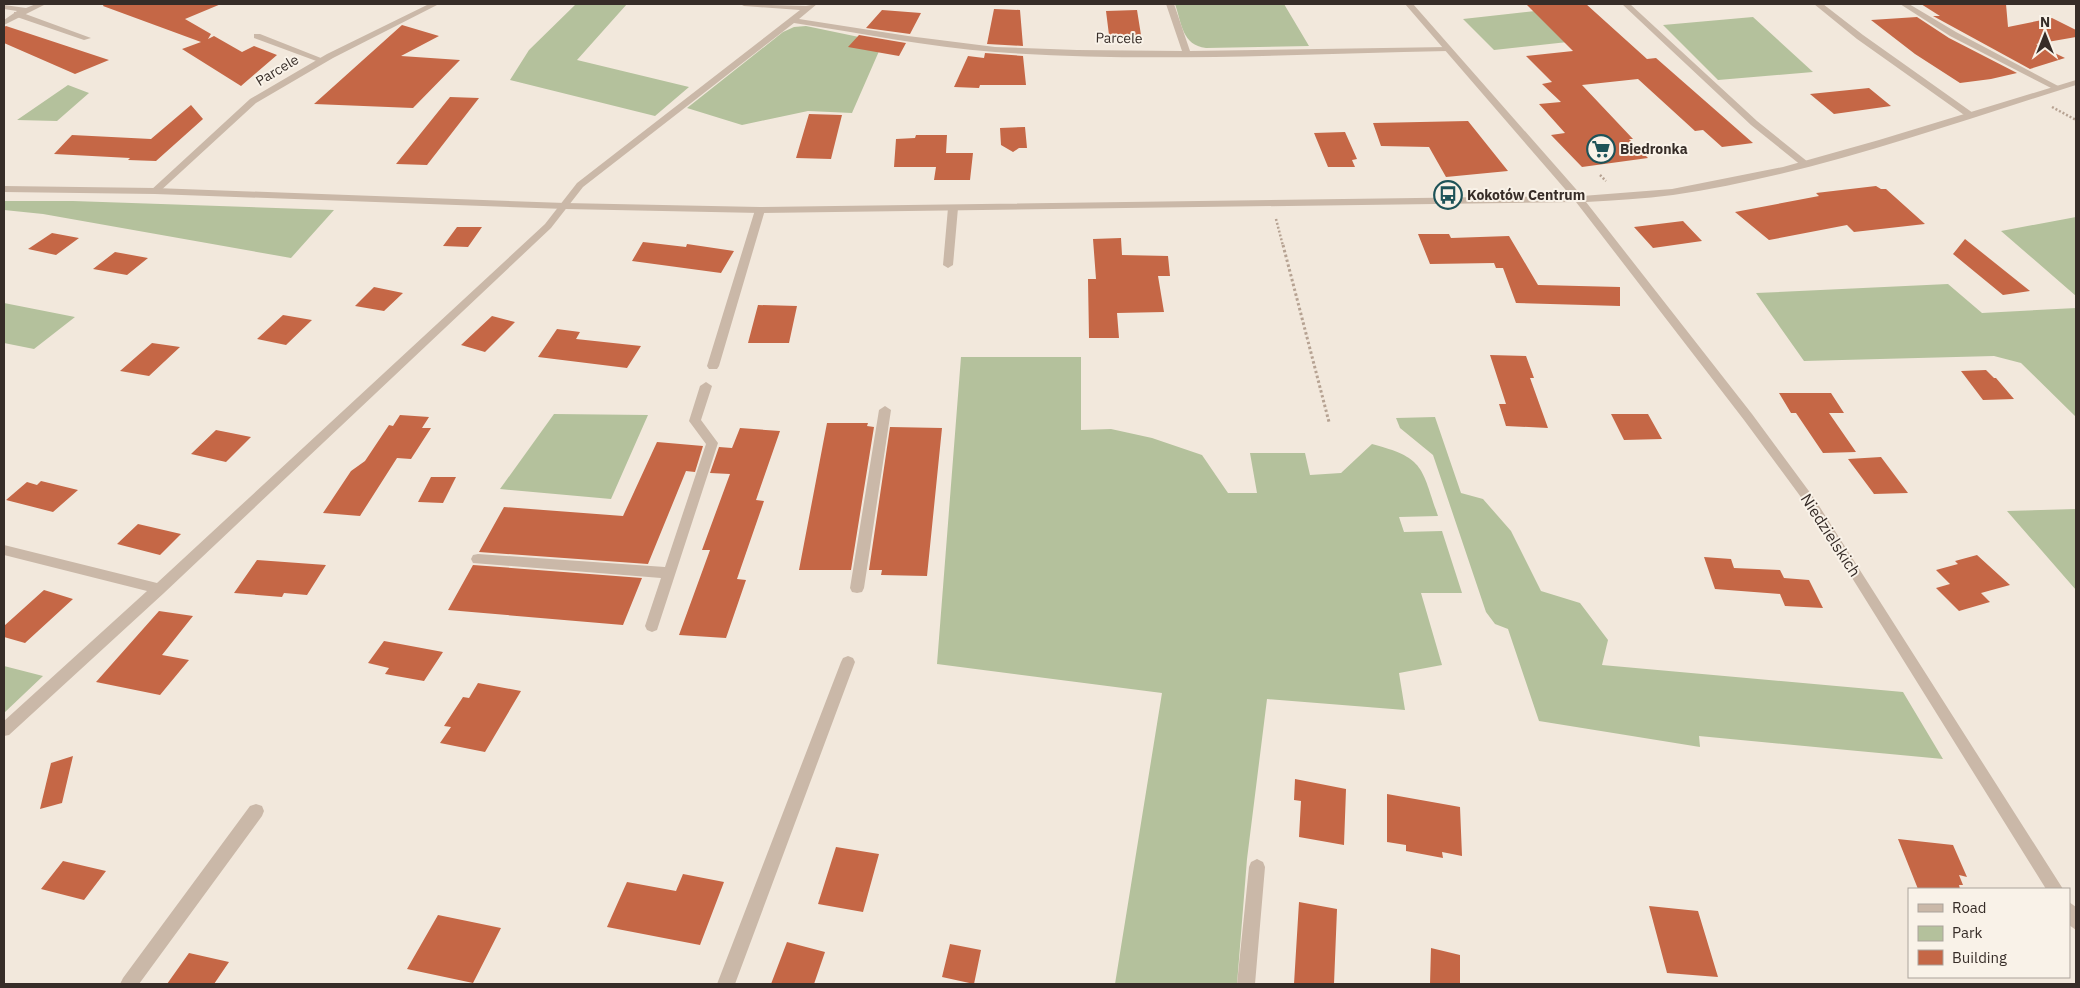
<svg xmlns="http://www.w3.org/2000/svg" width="2080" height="988" viewBox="0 0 2080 988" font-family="'IBM Plex Sans',sans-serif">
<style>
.green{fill:#b4c19c}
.building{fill:#c56746}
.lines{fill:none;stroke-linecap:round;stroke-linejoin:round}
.path-far1{stroke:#b6a292;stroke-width:2.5;stroke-dasharray:2 2;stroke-linecap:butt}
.path{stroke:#b6a292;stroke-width:3;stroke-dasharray:2.5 2.5;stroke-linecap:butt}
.service{fill:#cab8a8;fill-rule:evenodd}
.minor{fill:#cab8a8;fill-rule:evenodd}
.tertiary{fill:#cab8a8;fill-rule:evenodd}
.labels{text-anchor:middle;stroke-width:4;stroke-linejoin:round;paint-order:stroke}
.far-street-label{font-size:14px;fill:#372d28;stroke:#f9f2e8}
.far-poi-label{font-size:14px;font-weight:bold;fill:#372d28;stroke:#f9f2e8;text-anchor:start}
.street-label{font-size:16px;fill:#372d28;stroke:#f9f2e8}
</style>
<rect width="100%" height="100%" fill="#f2e8dc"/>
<path class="green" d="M576,4h51l-50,56 112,27 -34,29 -145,-36 19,-30z
M1175,4h109l25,42 -103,2c-24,-3 -24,-24 -31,-44z
M1553,9l33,31 -92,10 -31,-31z
M1753,17l60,55 -95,8 -55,-55z
M806,26l77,16 -31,71 -44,-2 -66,14 -55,-17 96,-76 11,-5z
M68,85l21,8 -32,28 -40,-1z
M4,201h69l261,9 -43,48 -248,-44 -39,-4z
M2076,217v79l-75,-65z
M1948,284l34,29 94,-5v109l-55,-54 -27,-7 -190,5 -48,-68z
M4,303l71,14 -41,32 -30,-6z
M961,357h120v73l30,-1 41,9 50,17 26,38h29l-7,-40h55l5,22 31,-2 31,-29c53,14 49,23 66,72l-39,1 5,15 38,-1 20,62h-41l21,72 -43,8 6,37 -138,-11 -20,160 -10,125h-122l47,-291 -225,-29z
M554,414l94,1 -37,84 -111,-10z
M1435,417l26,76 22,6 28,32 30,60 39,12 28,37 -6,25 301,27 40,67 -244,-23 1,11 -161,-26 -31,-92 -13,-5 -9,-12 -53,-157 -33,-27 -4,-10z
M2076,509v81l-69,-79z
M4,666l39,10 -39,37z"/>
<path class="building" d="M104,4h117l-36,15 26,15 -3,5 6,-3 28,16 12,-6 23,9 -36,31 -59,-37 19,-7 -98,-36z
M1526,4h60l61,55 9,-1 97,85 -31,4 -19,-17 -8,1 -57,-52 -56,6 51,54h-4l19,19 -66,9 -31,-32 14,-2 -26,-29 22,-2 -19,-18 10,-2 -26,-26 47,-5z
M1921,4h85l2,23 44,-9 24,12v7l-40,7 29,14 -35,11 -97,-53h7z
M994,9l26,1 3,36 -36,-2z
M882,10l39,3 -11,21 -44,-6z
M1137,10l4,25h-32l-3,-24z
M1917,17l32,21 68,35 -26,6 -31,4 -45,-29 -44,-34z
M402,25l37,11 -38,20 59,4 -47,48 -99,-4z
M6,26l103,34 -34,14 -71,-31v-16z
M859,35l35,6 12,2 -7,13 -51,-9z
M985,53l38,3 3,29h-46l-1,3 -25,-1 14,-31 16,2z
M1869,88l22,18 -57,8 -24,-20z
M450,97l29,1 -52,67 -31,-1z
M191,105l12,14 -47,42 -28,-1 2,-2 -76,-4 18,-19 79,4z
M809,114l33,1 -11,44 -35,-1z
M1468,121l40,50 -62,6 -17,-30 -48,-1 -8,-23z
M1025,127l2,21h-8l-6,4 -12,-7 -1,-17z
M1345,132l12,27 -5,1 3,7h-27l-14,-34z
M916,135h31l-1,18h27l-3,27h-36l2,-13h-42l2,-28 19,-1z
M1876,186l5,3h5l39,35 -71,8 -7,-7 -78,15 -34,-28 84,-16 -3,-3z
M1683,221l19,20 -49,7 -19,-21z
M457,227h25l-14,20 -25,-1z
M52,233l27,5 -23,17 -28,-6z
M1418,234h31l2,4 58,-2 29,49 82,2v19l-104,-3 -13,-35h-7l-2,-5 -64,1z
M1121,238l1,17 46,1 2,20h-12l6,36 -47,1 2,25h-30l-1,-59h8l-3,-40z
M1965,239l65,52 -27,4 -50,-41z
M643,242l43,5 1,-3 47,7 -13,22 -89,-12z
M115,252l33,6 -21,17 -34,-6z
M374,287l29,6 -19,18 -29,-5z
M758,305l39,1 -8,37h-41z
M283,315l29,5 -26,25 -29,-6z
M492,316l23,6 -30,30 -24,-7z
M557,329l23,3 -4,7 65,7 -14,22 -89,-11z
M152,343l28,4 -31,29 -29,-5z
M1490,355l36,1 8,22h-4l18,50 -42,-2 -7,-22h7z
M1986,370l8,8h2l18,21 -31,1 -22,-29z
M1779,393h52l13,20h-15l27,39 -33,1 -27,-40h-5z
M1611,414h37l14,25 -38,1z
M400,415l29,2 -7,11h9l-20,31 -14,-1 -37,58 -37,-3 28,-42 14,-10 24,-36 4,1z
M827,423h41l-1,3 7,1 -23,143h-52z
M890,427l52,1 -15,148 -46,-1 1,-5h-13z
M740,428l40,3 -24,69 8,1 -27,78 9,1 -20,58 -47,-3 31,-85h-8l28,-76 -20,-1 9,-26 13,1z
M216,430l35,7 -25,25 -35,-8z
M657,442l46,4 -8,26 -9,-1 -38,93 -169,-12 25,-45 119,9z
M1881,457l27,36 -34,1 -26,-35z
M431,477h25l-13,26 -25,-1z
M41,481l37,9 -25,22 -47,-12 21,-18 10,3z
M138,524l43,10 -21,21 -43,-11z
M1977,555l33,30 -29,8 9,9 -31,9 -23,-23 14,-4 -14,-14 22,-6 -3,-3z
M1704,557l27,2 3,9 46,2 4,8 25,2 14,28 -38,-2 -5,-12 -65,-5z
M257,560l69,5 -19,30 -23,-2 -2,4 -48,-4z
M473,565l169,13 -19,47 -175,-15z
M44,590l29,9 -48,44 -21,-6v-11z
M159,611l34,5 -31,39 27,5 -29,35 -64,-13z
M384,641l59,11 -19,29 -28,-5 -11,-2 4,-6 -21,-5z
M478,683l43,8 -36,61 -45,-9 11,-16 -7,-1 19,-29 6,1z
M73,756l-11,47 -22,6 11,-46z
M1295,779l51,10 -2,56 -45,-8 2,-36 -7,-1z
M1387,794l73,13 2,49 -20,-4 1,6 -37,-7v-6l-19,-3z
M1898,839l55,6 14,32 -8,-2 4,10h-4l1,4h-42z
M836,847l43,7 -16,58 -45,-8z
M63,861l43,10 -22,29 -43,-11z
M683,874l41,8 -24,63 -93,-18 20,-45 49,9z
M1299,902l38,7 -3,75h-40z
M1649,906l49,5 20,66 -51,-4z
M438,915l63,13 -28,55 -66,-14z
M787,942l38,10 -11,32h-43z
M950,944l31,6 -7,34 -32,-7z
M1431,948l29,7v29h-30z
M189,953l40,9 -15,22h-47z"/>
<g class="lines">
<path class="path-far1" d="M2052,107l24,13
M1600,175l6,6
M1276,219l7,27"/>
<path class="path" d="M1283,245l46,177"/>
<path class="service" d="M1900,4h9l47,28 106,56 -7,2 -105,-54z
M14,12h6l71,26 -7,2 -70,-24z
M254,34h6l66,26 -7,2 -65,-24z
M953,205l5,3 -5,57 -5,3 -5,-3 5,-57z
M760,207l5,3 -46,156 -2,3h-8l-2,-3 48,-156z
M706,382l6,4 -11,34 17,23 -61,187 -5,2 -5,-2 -2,-4 16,-48 -188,-15 -2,-4 2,-4 5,-1 187,13 41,-123 -17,-23 11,-35z
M885,406l6,4 -27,178 -2,4 -5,1 -5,-1 -2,-4 29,-178z"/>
<path class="minor" d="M36,4h10l-42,21v-5l13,-9 -13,-2v-4l22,3z
M429,4h10l-106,54 -77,45 -98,90h-6l-2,-2 100,-92 77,-45z
M740,4l66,2 11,-2 -18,15 109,17 87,11 82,3 105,1 -16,-47h8l16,47 258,-4 4,2 -4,2c-150,3 -302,12 -453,1 -67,-5 -134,-19 -201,-29l-211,164 -32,41 -387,365 -155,142 -5,1v-15l143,-130 -143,-36v-10l153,38 388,-359 32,-41 223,-173 -56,-4z
M1622,4h8l127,117 51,41v4h-6l-51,-41z
M1814,4h9l40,31 110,78v4h-6l-110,-78z
M848,656l5,2 2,4 -120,322h-18l124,-322 2,-4z
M256,804l6,2 2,5 -2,5 -123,168h-19l3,-6 127,-172z
M1257,859l6,3 2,5 -10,117h-18l12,-117 2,-5z"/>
<path class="tertiary" d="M1405,4h8l169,192 90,-7 111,-22 96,-27 197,-60v5c-132,41 -265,90 -403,110 -29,4 -58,5 -87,7l166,212 62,84 249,391h-17l-240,-385 -62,-84 -168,-218 -816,11 -195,-4 -410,-15 -151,-2v-6l151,2 410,15 195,4 811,-11z
M2069,902l7,5v23l-7,-5z"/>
</g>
<defs>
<symbol id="supermarket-ring" viewBox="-11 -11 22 22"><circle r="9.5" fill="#f9f2e8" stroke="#1e5358" stroke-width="1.5"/><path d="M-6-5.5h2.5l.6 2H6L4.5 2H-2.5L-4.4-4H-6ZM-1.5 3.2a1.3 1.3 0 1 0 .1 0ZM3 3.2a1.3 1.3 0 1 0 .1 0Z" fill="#1e5358"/></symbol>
<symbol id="bus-ring" viewBox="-11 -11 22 22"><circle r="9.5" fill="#f9f2e8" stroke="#1e5358" stroke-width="1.5"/><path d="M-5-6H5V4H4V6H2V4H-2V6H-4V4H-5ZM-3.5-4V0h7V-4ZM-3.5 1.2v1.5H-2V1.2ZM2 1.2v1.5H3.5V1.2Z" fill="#1e5358"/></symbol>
</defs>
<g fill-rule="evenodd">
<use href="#supermarket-ring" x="1585" y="133" width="32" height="32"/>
<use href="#bus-ring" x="1432" y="179" width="32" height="32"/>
</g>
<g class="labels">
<g class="far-street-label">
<text transform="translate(1119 38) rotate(1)" y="5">Parcele</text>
<text transform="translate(277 70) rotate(-31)" y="5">Parcele</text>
</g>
<g class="far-poi-label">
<text x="1620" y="154">Biedronka</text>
<text x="1467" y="200">Kokotów Centrum</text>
</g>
<g class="street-label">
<text transform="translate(1831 535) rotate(57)" y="6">Niedzielskich</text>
</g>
</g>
<rect width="2080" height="988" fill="none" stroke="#372d28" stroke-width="10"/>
<rect x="1908" y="888" width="162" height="90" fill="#f9f2e8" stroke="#aba39b"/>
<rect x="1918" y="904" width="25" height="8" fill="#cab8a8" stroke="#aba39b"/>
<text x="1952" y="913" font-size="15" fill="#372d28">Road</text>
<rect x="1918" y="926" width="25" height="15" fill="#b4c19c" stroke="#aba39b"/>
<text x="1952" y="938" font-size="15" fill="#372d28">Park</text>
<rect x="1918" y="950" width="25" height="15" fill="#c56746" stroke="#aba39b"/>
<text x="1952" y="963" font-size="15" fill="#372d28">Building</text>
<g transform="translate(2045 35)" stroke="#f9f2e8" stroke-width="4" paint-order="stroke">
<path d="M0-4L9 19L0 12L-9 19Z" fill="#372d28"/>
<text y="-8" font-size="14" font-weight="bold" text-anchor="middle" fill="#372d28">N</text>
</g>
</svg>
